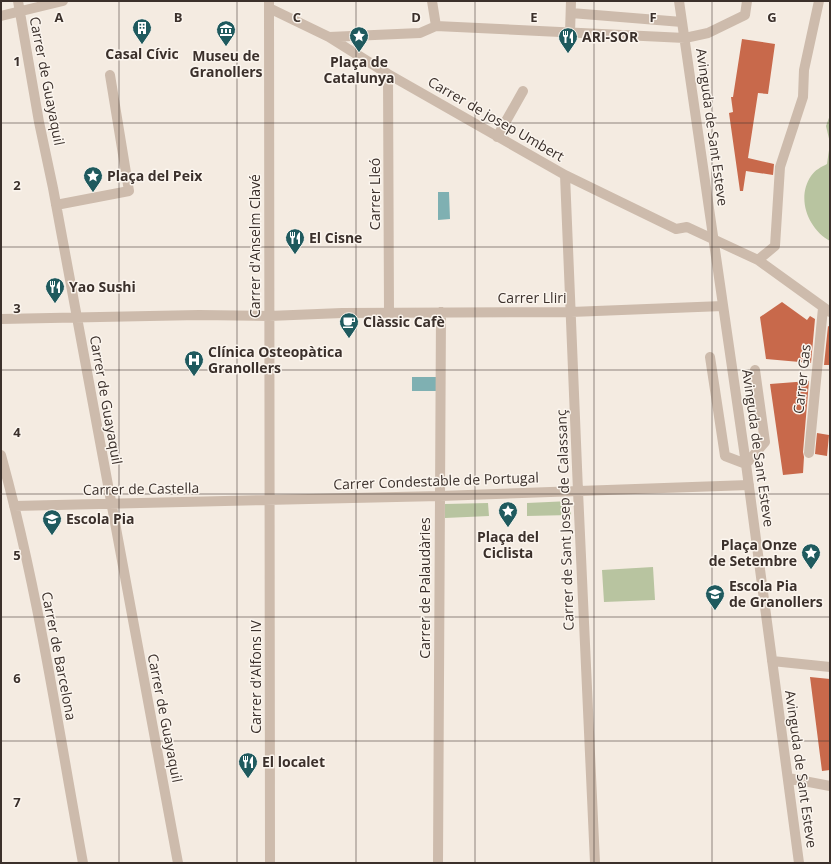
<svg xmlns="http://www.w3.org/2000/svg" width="831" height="864" viewBox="0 0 831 864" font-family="'Open Sans',sans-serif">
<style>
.green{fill:#b8c4a0}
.water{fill:#7fb0b2}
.building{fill:#c8694b}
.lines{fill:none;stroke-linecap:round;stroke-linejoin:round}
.minor{stroke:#cdbbac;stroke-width:10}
.grid{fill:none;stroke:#3b302b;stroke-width:1;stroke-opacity:0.55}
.labels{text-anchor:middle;stroke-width:3;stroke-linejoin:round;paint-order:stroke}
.poi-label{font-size:14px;font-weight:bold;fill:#3b302b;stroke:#fbf5ee;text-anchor:start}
.street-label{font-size:14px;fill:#3b302b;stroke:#fbf5ee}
.grid-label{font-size:13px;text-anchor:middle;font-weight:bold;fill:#3b302b;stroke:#fbf5ee;stroke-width:3;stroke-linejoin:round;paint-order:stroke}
</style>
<rect width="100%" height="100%" fill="#f4ebe1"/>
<path class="green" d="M830,115v126c-22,-12 -34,-43 -19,-65 4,-6 10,-9 16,-12l3,-21 -4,-17z
M570,501l1,14 -44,1v-13z
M488,503l1,13 -44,2v-14z
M653,567l2,33 -51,2 -2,-32z"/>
<path class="water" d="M438,192h11l1,27 -12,1z
M412,377h24v14h-24z"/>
<path class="building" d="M742,39l33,5 -7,50 -10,-1 -10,65 26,6 -1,11 -27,-4 -3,20h-3l-11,-78 4,-1 -2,-15h2z
M782,302l25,18 3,-4 5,3 -4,44 -45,-4 -6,-42z
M828,326l2,1v38h-6z
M809,381l-6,71 1,5 -1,16 -20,2 -13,-91z
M817,433l12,2 -2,21 -12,-2z
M810,677l20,2v91l-8,1z"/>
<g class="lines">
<path class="minor" d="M18,1l21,121 14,66 125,675
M269,1l1,862
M432,1l4,25
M679,1l67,463 53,399
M269,8l60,29 59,37 177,101 111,54 11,-2 71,33 72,52
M571,13l111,9
M1,16l62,-15
M570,33l1,-32
M329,37l91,-4 16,-7 249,12 23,-5 37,-18 2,-14
M388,74l1,239
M497,137l26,-46
M565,175l13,316 17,372
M56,205l73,-14 -19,-116
M758,260l17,-14 5,-79 23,-70 1,-27 15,-69
M1,319l198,-4 70,1 73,-3 229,-1 152,-6
M710,357l15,99 21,8
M809,453l14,-145
M1,455c37,134 57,272 82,408
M746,464l19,-22 -10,-72
M14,506l426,-10 309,-11
M772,661l58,6
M788,778l42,8
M438,863l3,-551"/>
</g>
<path class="grid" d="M119,1v862M237,1v862M356,1v862M475,1v862M594,1v862M712,1v862M1,123h829M1,247h829M1,370h829M1,494h829M1,617h829M1,741h829"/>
<defs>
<symbol id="building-pin" viewBox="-11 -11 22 30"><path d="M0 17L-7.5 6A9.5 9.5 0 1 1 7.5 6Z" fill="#1f5a5e" stroke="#fbf5ee"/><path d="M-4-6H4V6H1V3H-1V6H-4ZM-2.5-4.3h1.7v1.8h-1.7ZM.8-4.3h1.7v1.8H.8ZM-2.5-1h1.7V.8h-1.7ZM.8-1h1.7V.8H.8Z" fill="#fff"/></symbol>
<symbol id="museum-pin" viewBox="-11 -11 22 30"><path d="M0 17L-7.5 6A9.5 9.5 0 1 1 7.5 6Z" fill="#1f5a5e" stroke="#fbf5ee"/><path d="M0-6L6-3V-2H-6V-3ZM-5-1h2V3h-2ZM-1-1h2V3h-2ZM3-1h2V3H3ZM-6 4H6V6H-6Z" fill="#fff"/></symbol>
<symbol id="sight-pin" viewBox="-11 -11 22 30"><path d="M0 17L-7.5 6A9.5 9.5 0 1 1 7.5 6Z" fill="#1f5a5e" stroke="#fbf5ee"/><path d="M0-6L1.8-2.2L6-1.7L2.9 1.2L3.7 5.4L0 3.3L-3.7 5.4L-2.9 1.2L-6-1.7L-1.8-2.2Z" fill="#fff"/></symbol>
<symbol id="restaurant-pin" viewBox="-11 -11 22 30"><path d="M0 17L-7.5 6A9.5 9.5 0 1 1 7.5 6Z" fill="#1f5a5e" stroke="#fbf5ee"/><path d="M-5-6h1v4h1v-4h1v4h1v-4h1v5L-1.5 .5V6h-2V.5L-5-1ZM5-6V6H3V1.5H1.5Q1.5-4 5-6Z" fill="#fff"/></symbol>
<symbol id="cafe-pin" viewBox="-11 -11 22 30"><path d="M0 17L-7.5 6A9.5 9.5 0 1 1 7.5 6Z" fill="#1f5a5e" stroke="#fbf5ee"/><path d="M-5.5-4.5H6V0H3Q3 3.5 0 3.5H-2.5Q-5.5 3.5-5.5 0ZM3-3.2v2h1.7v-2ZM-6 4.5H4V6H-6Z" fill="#fff"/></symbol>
<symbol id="hospital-pin" viewBox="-11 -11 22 30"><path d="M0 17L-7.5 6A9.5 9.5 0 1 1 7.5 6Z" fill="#1f5a5e" stroke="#fbf5ee"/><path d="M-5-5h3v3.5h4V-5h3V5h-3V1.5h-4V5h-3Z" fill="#fff"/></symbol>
<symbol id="school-pin" viewBox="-11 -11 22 30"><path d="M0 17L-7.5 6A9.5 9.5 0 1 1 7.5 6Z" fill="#1f5a5e" stroke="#fbf5ee"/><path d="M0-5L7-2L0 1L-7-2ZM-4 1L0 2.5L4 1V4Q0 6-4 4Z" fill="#fff"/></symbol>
</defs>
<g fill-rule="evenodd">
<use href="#building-pin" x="131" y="17" width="22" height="30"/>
<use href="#museum-pin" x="215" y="19" width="22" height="30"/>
<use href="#sight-pin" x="348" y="25" width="22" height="30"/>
<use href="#restaurant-pin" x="557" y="26" width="22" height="30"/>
<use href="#sight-pin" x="82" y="165" width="22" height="30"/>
<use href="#restaurant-pin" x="284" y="227" width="22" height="30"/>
<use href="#restaurant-pin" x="44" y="276" width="22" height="30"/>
<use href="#cafe-pin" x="338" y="311" width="22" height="30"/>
<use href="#hospital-pin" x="183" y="349" width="22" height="30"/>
<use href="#sight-pin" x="497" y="500" width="22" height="30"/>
<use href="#school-pin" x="41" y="508" width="22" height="30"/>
<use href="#sight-pin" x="800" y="542" width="22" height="30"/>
<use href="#school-pin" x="704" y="583" width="22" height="30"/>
<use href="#restaurant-pin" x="237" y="751" width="22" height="30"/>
</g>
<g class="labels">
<g class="poi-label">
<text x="582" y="42">ARI-SOR</text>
<text x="142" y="59" text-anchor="middle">Casal Cívic</text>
<text x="226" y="61" text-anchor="middle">Museu de<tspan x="226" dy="16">Granollers</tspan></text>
<text x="359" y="67" text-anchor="middle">Plaça de<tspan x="359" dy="16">Catalunya</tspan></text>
<text x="107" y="181">Plaça del Peix</text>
<text x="309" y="243">El Cisne</text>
<text x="69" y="292">Yao Sushi</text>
<text x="363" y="327">Clàssic Cafè</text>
<text x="208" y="357">Clínica Osteopàtica<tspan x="208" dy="16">Granollers</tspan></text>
<text x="66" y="524">Escola Pia</text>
<text x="508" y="542" text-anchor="middle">Plaça del<tspan x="508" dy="16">Ciclista</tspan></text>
<text x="797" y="550" text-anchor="end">Plaça Onze<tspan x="797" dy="16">de Setembre</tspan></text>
<text x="729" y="591">Escola Pia<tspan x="729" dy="16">de Granollers</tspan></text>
<text x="262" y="767">El localet</text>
</g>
<g class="street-label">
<text transform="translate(47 81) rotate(79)" y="5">Carrer de Guayaquil</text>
<text transform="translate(496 119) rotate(30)" y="5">Carrer de josep Umbert</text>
<text transform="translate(712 127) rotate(82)" y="5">Avinguda de Sant Esteve</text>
<text transform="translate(375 194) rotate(-90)" y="5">Carrer Lleó</text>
<text transform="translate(255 246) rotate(-90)" y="5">Carrer d'Anselm Clavé</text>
<text x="532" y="303">Carrer Lliri</text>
<text transform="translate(802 379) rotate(-84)" y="5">Carrer Gas</text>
<text transform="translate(106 400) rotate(80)" y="5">Carrer de Guayaquil</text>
<text transform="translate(758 448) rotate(82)" y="5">Avinguda de Sant Esteve</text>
<text transform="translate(436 481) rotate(-2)" y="5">Carrer Condestable de Portugal</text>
<text transform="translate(141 489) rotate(-1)" y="5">Carrer de Castella</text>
<text transform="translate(565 520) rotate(-92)" y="5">Carrer de Sant Josep de Calassanç</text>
<text transform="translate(425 588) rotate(-90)" y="5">Carrer de Palaudàries</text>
<text transform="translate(59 656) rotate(79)" y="5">Carrer de Barcelona</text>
<text transform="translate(256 677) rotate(-90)" y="5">Carrer d'Alfons IV</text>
<text transform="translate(165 718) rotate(79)" y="5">Carrer de Guayaquil</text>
<text transform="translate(801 769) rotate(82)" y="5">Avinguda de Sant Esteve</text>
</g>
</g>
<g class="grid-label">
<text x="59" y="22">A</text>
<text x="178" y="22">B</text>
<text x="297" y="22">C</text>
<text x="416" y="22">D</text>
<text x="534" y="22">E</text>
<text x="653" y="22">F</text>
<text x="772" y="22">G</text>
<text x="17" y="66">1</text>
<text x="17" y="190">2</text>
<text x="17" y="313">3</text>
<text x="17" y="437">4</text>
<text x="17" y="560">5</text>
<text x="17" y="683">6</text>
<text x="17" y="807">7</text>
</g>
<rect width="831" height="864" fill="none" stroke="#3b302b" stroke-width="4"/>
</svg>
